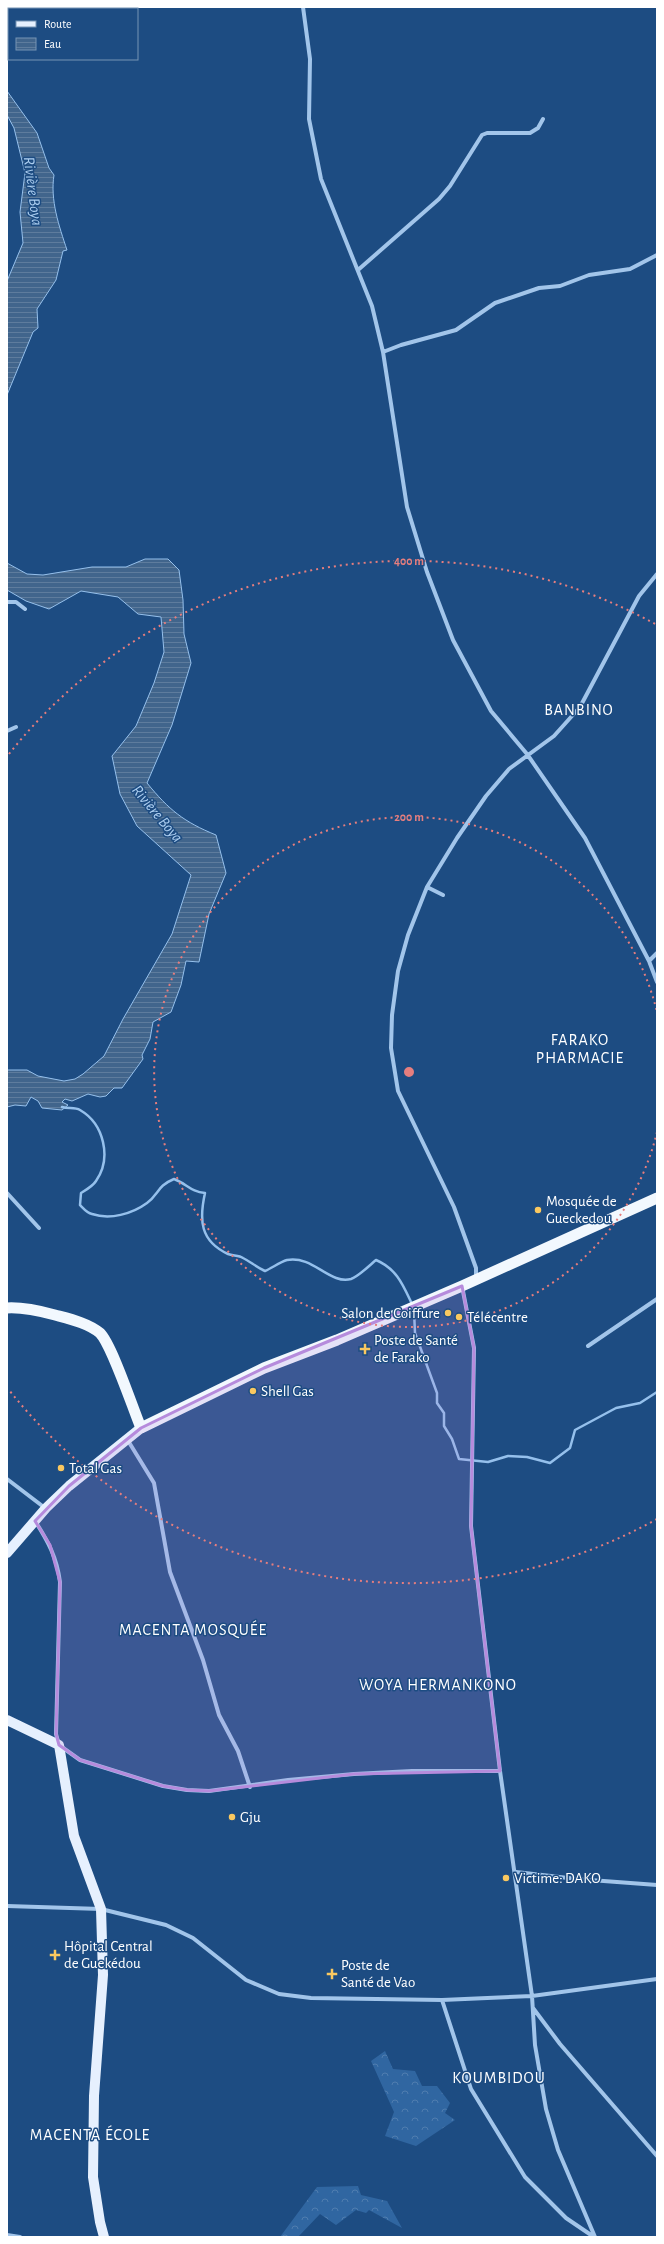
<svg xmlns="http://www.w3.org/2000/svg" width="664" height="2244" viewBox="0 0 664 2244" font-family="'Alegreya Sans',sans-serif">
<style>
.forest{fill:url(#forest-crowns)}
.water{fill:url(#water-rules);stroke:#95c0ec}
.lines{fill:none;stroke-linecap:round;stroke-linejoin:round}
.stream{stroke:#95c0ec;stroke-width:2.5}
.minor{stroke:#a2c5ea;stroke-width:4}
.primary{stroke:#e6f0fe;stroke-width:10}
.trunk{stroke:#f2f8fe;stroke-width:11}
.marked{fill:#b68bdc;fill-opacity:0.2;stroke:#b68bdc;stroke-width:3;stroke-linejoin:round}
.ring{fill:none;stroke:#e67e7e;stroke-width:2;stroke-dasharray:2 4}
.poi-dot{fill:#fac860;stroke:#1d4c82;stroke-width:1.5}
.labels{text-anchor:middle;stroke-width:3;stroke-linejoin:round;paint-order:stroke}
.poi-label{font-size:15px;fill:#fff;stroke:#1d4c82;text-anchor:start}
.water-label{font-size:16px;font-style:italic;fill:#adcff1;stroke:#1d4c82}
.neighbourhood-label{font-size:16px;letter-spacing:1px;fill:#fff;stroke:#1d4c82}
.centre{fill:#e67e7e;stroke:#1d4c82;stroke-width:2}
.ring-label{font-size:12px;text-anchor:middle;font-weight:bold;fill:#e67e7e;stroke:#1d4c82;stroke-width:3;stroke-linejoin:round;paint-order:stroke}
</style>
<defs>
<pattern id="forest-crowns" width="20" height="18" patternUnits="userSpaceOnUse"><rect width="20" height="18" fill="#3066a1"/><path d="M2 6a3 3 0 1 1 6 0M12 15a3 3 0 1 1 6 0" fill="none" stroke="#4f7daf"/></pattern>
<pattern id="water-rules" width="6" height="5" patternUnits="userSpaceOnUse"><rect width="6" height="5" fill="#41658c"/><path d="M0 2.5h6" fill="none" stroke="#5e7c9d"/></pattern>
</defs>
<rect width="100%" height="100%" fill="#1d4c82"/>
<path class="forest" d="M385,2051l8,18 22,2 7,15h15l13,17 -5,10 10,7 -39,26 -31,-10 9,-24 -23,-51z
M358,2186l3,9 26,6 15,27 -33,-18 -3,3 -10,-3 -20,15 -16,-11 -22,23h-18l37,-50z"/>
<path class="water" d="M7,91l30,42 12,35 5,7c-4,25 5,51 13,75l-4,1 -7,29 -19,29 1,19 -5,4 -26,63v-114l16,-38 -3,-31 5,-39 -11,-45 -7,-13z
M145,559h23l11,11 4,30 1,34 7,29 -19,62 -25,58c22,27 37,39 69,52l10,38 -17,41 -10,48 -13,-1 -5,24 -10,27 -18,10 -3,17 -8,16 1,4 -21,29h-8l-8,8 -6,1 -12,-3 -16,7 -7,-2 -3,3 6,3 -6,5 -20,-2 -4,-7 -7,-4 -5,9 -11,-1 -8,2v-37h20l11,6 26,5 11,-2 8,-5 21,-18 19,-37 49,-85 19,-59 -54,-49 -17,-32 -8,-38 24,-30 18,-43 10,-31 -3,-35 -23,-3 -20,-17 -37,-6 -32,18 -23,-8 -19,-11v-27l20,11 16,1 49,-8h34z"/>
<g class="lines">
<path class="stream" d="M62,1107c6,2 13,0 18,3 24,14 32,48 16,71 -3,5 -10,9 -15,12l-1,12c3,3 7,8 12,9 18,6 40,0 55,-11 12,-9 10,-17 27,-24 13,5 17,13 31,14 -6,27 -5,48 23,61 5,2 11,1 15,4 8,4 13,9 22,13 7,-3 15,-9 22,-11 26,-5 43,25 64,19 8,-3 18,-13 25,-19 21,9 27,25 36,44
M414,1311l1,22 22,60v10l7,10v13l8,13 7,20 29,3 20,-6 19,1 23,6 20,-15 5,-18 41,-22 24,-5 17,-11"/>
<path class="minor" d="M303,7l7,52 -1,60 12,60 51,127 11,46 24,155 20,65 26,68 38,71 36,43 58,84 64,123 8,21
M358,270l81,-71 11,-13 32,-51 5,-2h43l8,-5 5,-9
M383,352l18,-7 55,-15 39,-27 44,-15 21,-2 29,-11 41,-6 27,-14
M7,602h9l9,7
M7,731l9,-4
M427,887l16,8
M649,961l8,-8
M7,1193l32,35
M476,1279v-11l-22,-61 -56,-116 -7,-43 1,-33 6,-44 10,-36 19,-48 30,-49 29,-42 23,-27 45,-33 26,-29 59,-111 18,-22
M462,1286l12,62 -3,178 29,245 32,225 3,49 11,64 12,41 37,87
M588,1346l69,-47
M127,1439l27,44 16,89 33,88 16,55 19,36 12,36
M7,1479l38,29
M35,1521c13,20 22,37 25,61l-4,152 3,11 21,15 83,26 24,4 22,1 79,-11 66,-6 58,-3h88
M516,1872l61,7 80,6
M7,1906l94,3 65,16 27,13 53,42 33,14 32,4 131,2 90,-4 125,-17
M442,2000l29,89 54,88 41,41 28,19
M533,2008l27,36 97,112
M7,2235l13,2"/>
<path class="primary" d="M7,1553l39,-45 23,-22 72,-58
M7,1720l52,25 15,91 27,73 2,66 -9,121 -1,81 7,45 4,15"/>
<path class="trunk" d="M7,1308c16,-1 33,3 48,7 15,4 33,8 45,18 12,12 33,76 41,95l123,-60 73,-28 125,-54 195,-88"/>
</g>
<path class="marked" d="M462,1286l12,62 -3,178 29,245 -146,3 -145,17 -22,-1 -24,-4 -83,-26 -21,-15 -3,-11 4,-152 -10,-37 -15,-24 34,-35 72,-58 123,-60z"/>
<g class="ring">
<path d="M657 1132A255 255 0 1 1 657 1012"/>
<path d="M657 1519A511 511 0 0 1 9 1390M9 754A511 511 0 0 1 657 625"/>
</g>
<g class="poi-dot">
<circle cx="538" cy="1210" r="4"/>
<circle cx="448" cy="1313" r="4"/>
<circle cx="459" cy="1317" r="4"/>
<path d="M363 1343h4v4h4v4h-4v4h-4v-4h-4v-4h4z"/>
<circle cx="253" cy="1391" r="4"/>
<circle cx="61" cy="1468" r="4"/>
<circle cx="232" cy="1817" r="4"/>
<circle cx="506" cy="1878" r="4"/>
<path d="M53 1949h4v4h4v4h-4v4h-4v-4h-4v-4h4z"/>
<path d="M330 1968h4v4h4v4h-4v4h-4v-4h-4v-4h4z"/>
</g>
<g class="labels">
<g class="poi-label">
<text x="546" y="1206">Mosquée de<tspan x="546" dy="17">Gueckedou</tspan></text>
<text x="440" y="1318" text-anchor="end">Salon de Coiffure</text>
<text x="467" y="1322">Télécentre</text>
<text x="374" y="1345">Poste de Santé<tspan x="374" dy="17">de Farako</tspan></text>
<text x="261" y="1396">Shell Gas</text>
<text x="69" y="1473">Total Gas</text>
<text x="240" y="1822">Gju</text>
<text x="514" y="1883">Victime: DAKO</text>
<text x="64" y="1951">Hôpital Central<tspan x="64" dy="17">de Guekédou</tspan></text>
<text x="341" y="1970">Poste de<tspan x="341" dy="17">Santé de Vao</tspan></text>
</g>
<g class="water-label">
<text transform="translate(34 191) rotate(83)" y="6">Rivière Boya</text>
<text transform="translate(158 813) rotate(50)" y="6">Rivière Boya</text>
</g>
<g class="neighbourhood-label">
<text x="579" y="715">BANBINO</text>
<text x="580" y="1045">FARAKO<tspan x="580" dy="18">PHARMACIE</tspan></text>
<text x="193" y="1635">MACENTA MOSQUÉE</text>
<text x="438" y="1690">WOYA HERMANKONO</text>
<text x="499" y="2083">KOUMBIDOU</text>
<text x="90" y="2140">MACENTA ÉCOLE</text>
</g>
</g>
<circle cx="409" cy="1072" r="6" class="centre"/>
<g class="ring-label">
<text x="409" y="565">400 m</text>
<text x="409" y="821">200 m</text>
</g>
<rect width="664" height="2244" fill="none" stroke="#ffffff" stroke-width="16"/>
<rect x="8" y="8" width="130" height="52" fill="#1d4c82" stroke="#7794b4"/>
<rect x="16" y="21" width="20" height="6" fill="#e6f0fe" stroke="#7794b4"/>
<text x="44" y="28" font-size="12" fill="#ffffff">Route</text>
<rect x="16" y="38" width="20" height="12" fill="url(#water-rules)" stroke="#7794b4"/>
<text x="44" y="48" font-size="12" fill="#ffffff">Eau</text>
</svg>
